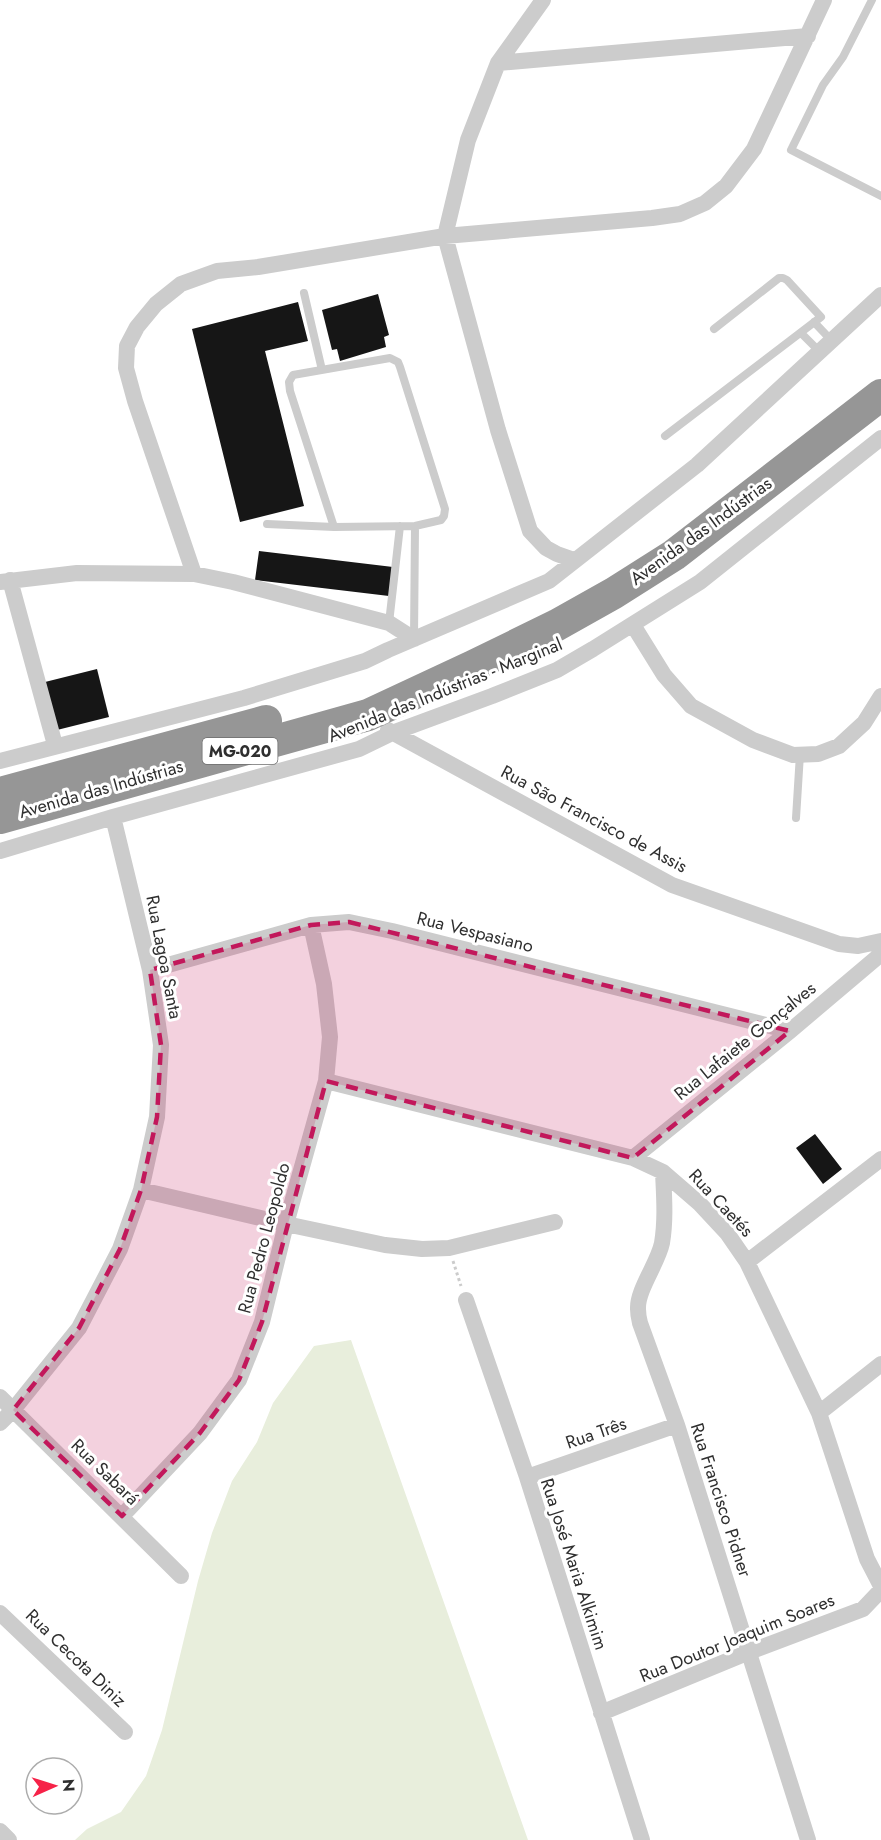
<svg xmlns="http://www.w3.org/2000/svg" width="881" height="1840" viewBox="0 0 881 1840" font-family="Jost,sans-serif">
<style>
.green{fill:#e8eedc}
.building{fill:#161616}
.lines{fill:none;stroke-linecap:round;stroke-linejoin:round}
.path{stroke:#ccc;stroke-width:3;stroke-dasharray:3 3;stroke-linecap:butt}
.lane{stroke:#ccc;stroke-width:8}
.street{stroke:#ccc;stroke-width:16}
.highway{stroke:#969696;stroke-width:32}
.marked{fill:#c2185b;fill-opacity:0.2;stroke:#c2185b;stroke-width:4.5;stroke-dasharray:12 8;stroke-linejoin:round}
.labels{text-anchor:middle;stroke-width:6;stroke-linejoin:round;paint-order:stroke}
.shield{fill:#fff;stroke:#6d6d6d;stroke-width:1.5}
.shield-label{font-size:16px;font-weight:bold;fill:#2f2f2f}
.street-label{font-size:18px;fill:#2f2f2f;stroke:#fff}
</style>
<rect width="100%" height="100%" fill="#fff"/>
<path class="green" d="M351,1340l177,500h-453l12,-11 34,-17 25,-36 16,-46 36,-149 14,-48 20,-52 25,-39 16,-39 41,-57z"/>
<path class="building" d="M378,294l11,41 -5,2 2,10 -46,14 -3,-12 -5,1 -10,-40z
M298,302l10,39 -43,10 39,155 -64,16 -48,-193z
M259,551l134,16 -4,29 -134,-16z
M97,669l12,48 -56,14 -12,-48z
M815,1134l27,35 -19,15 -27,-36z"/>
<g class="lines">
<path class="path" d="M453,1261l8,25"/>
<path class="lane" d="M872,0l-29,57 -20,28 -32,65 90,46
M304,293l18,77
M814,322l18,19
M801,333l19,19
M390,358l8,4 2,5 45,142 -1,7 -3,4 -26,6 -81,1 -44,-136 -1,-9 4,-7z
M665,436l156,-119 -34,-37 -4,-2h-4l-65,51
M267,524l67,3
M389,623l11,-97
M414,639l1,-113
M796,818l4,-64"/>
<path class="street" d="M543,0l-45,63 -30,77 -23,96 53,194 32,101 16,17 11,6 17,6
M498,63l310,-27
M194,574l-59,-173 -9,-33 1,-22 10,-19 19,-23 25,-20 36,-13 41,-4 187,-31 207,-18 28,-4 25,-11 21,-17 28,-37 70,-149
M10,580l45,165
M0,582l77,-9 117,1 39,8 156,41 25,16
M633,625l31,50 27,31 62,34 40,15 25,-1 21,-8 25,-23 17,-27
M388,730l284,155 167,59 19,2 23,-5
M0,761l244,-63 121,-37 23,-11 161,-69 148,-116 184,-170
M0,851l113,-34 246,-68 33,-16 100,-37 65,-26 36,-21 107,-67 181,-144
M150,970l161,-45 38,-3 43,9 398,100
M326,1081l307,77 30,14 37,32 27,29 20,29 72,151 48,146 14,27
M633,1158l157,-127 91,-77
M663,1172c1,23 3,47 -1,71 -4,20 -25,47 -24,66 0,5 1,10 2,14l37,102 131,415
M141,1190l145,34 99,21 37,4 27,-1 106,-26
M747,1262l134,-103
M466,1300l61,177 115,363
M0,1397l181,179
M819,1413l62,-49
M0,1423l13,-13 66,-82 41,-79 21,-59 16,-73 4,-72 -11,-75 -37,-153
M527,1477l150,-52
M122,1516l78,-83 39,-53 23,-58 24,-98 40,-143 4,-44 -6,-53 -13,-59
M0,1613l125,119
M601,1713l148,-61 114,-43 18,-19
M0,1831l9,9"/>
<path class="highway" d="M0,793l266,-72
M0,818l368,-103 105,-49 84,-41 57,-32 60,-38 207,-160"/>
</g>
<path class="marked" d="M349,922l441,109 -157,127 -307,-77 -64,241 -23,58 -39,53 -78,83 -109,-106 66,-82 41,-79 21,-59 16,-73 4,-72 -11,-75 161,-45z"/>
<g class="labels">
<rect class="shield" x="202.5" y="738" width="75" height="26" rx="4.5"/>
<g class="shield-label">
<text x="240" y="757">MG-020</text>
</g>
<g class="street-label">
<text transform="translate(701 531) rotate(-36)" y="6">Avenida das Indústrias</text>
<text transform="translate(445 690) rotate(-22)" y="6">Avenida das Indústrias - Marginal</text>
<text transform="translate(101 789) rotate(-16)" y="6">Avenida das Indústrias</text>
<text transform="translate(594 819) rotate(28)" y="6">Rua São Francisco de Assis</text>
<text transform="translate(475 932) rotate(14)" y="6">Rua Vespasiano</text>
<text transform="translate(164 957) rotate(79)" y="6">Rua Lagoa Santa</text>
<text transform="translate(745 1041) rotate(-39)" y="6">Rua Lafaiete Gonçalves</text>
<text transform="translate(721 1203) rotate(47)" y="6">Rua Caetés</text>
<text transform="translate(264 1238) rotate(-75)" y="6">Rua Pedro Leopoldo</text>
<text transform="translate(596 1433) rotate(-19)" y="6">Rua Três</text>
<text transform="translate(105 1472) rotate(44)" y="6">Rua Sabará</text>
<text transform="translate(721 1500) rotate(72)" y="6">Rua Francisco Pidner</text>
<text transform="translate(574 1564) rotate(72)" y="6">Rua José Maria Alkimim</text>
<text transform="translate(737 1638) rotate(-22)" y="6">Rua Doutor Joaquim Soares</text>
<text transform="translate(76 1658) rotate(44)" y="6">Rua Cecota Diniz</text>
</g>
</g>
<g transform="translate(54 1786) rotate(87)"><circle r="28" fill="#ffffff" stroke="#acacac" stroke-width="1.5"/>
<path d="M0-4.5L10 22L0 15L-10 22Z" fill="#f62248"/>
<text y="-9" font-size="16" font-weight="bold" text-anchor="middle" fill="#2f2f2f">N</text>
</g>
</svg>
